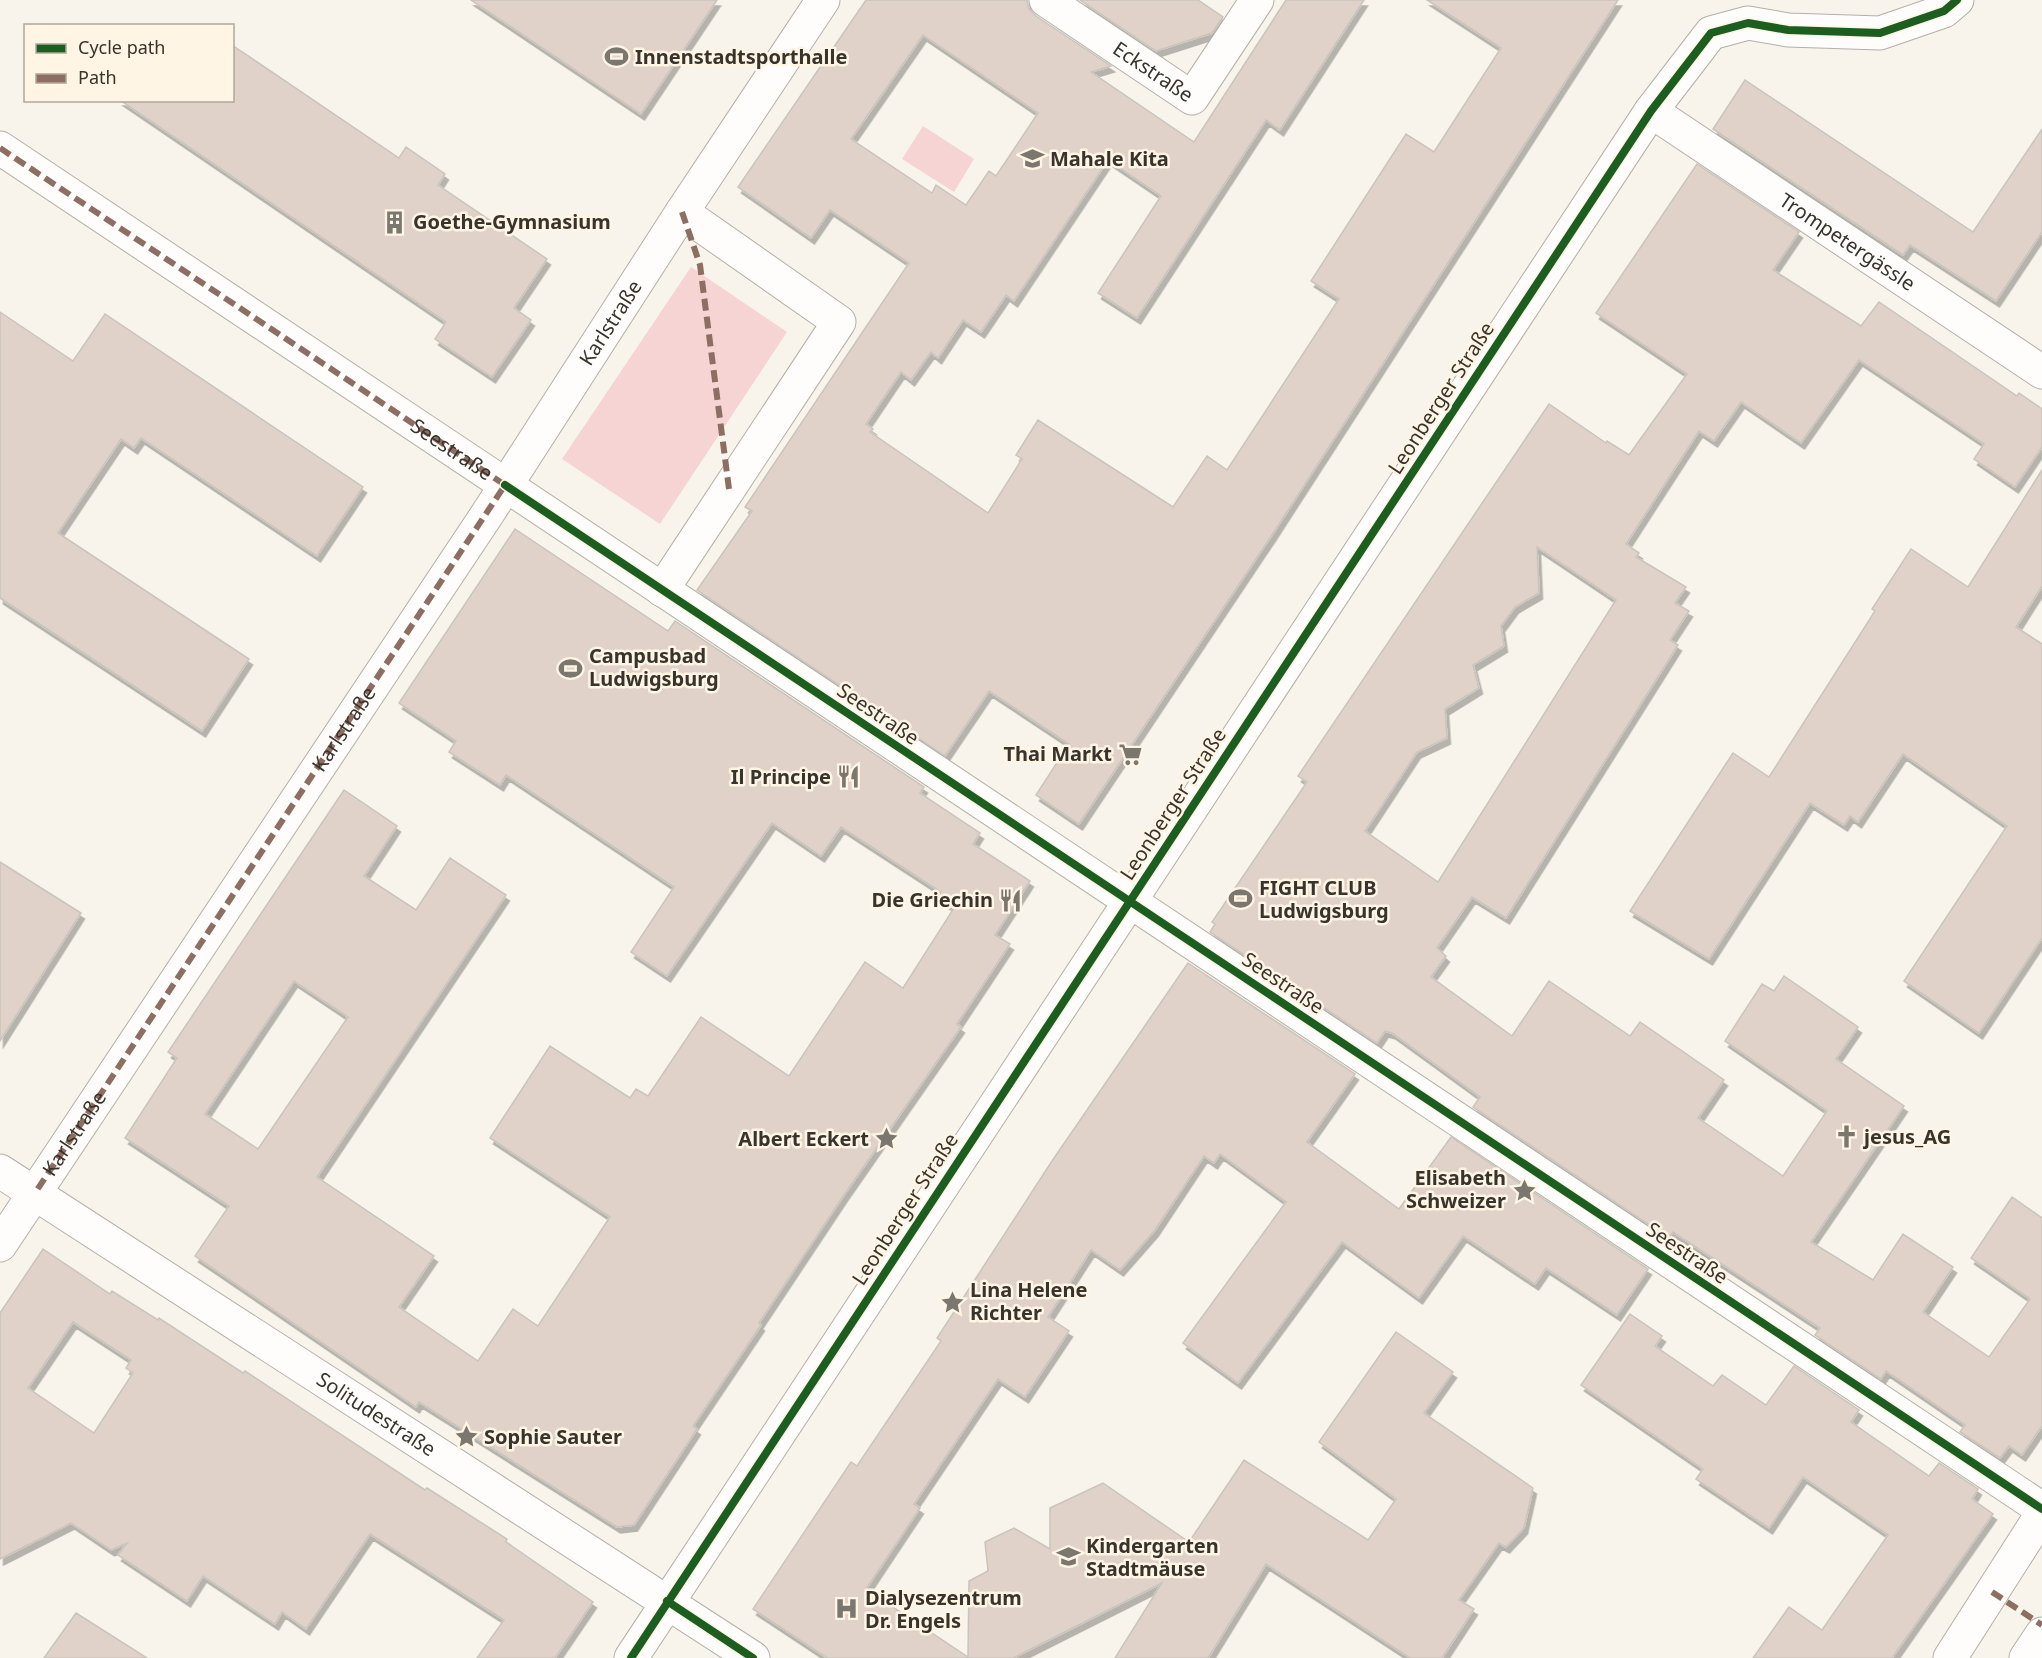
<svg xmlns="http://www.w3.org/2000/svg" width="2042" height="1658" viewBox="0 0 2042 1658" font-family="'Noto Sans',sans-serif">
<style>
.green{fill:#f6d4d3}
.building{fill:#e0d2c8;stroke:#c9c4be;stroke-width:1.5;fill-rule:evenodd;filter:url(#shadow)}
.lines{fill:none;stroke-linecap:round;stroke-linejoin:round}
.street-casing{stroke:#b3b0a8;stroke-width:35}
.secondary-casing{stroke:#b3b0a8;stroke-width:35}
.street{stroke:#fefdfc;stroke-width:33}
.secondary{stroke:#fefdfc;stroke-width:33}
.quiet{stroke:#8d6e63;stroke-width:6;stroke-dasharray:12 6;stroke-linecap:butt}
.cycleway-casing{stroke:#fef5e5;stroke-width:11}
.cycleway{stroke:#1b5e20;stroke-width:8}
.labels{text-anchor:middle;stroke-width:5;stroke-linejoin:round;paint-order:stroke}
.poi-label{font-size:20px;font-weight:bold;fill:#38332c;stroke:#fef5e5;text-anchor:start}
.street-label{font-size:20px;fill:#38332c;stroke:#fef5e5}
</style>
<defs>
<filter id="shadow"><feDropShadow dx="3.5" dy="6" stdDeviation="0" flood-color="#0004"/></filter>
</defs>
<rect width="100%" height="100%" fill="#f8f4eb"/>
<path class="green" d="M923,126l51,33 -20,33 -52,-33z
M691,267l96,65 -127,192 -98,-65z"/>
<path class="building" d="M471,0h246l-76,114z
M866,0h161l2,9 7,7 75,50 -20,6 103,70 92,-142h78l-84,130 -14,-10 -129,198 -39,-25 63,-97 -53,-36 -94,141 -8,-6 -25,37 -18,-12 -25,38 -7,-6 -20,28 -10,-8 -35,52 7,5 -3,3 118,81 34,-54 -6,-4 22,-35 135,87 34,-51 20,14 112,-171 -28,-18 95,-147 28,18 67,-104 -74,-48h191l-346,535 -193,289 -43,-29 33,-51 -80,-53 -44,65 -248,-166 55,-79 -7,-4 164,-244 -79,-53 -19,28 -73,-51zM923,35l115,78 -42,63 -7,-5 -23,34 -30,-20 -4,8 -81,-54z
M1080,0h118l25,17 -11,16 -56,18z
M232,45l167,113 7,-11 39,27 -7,11 109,74 -33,49 17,12 -39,57 -57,-38 11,-17 -326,-222h112z
M1745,80l228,152 69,-103v103l-46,69 -86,-56 -7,10 -190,-126z
M1697,164l102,68 -26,38 88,56 18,-24 138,94 2,-3 23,16v38l-27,40 -41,-28 10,-15 -125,-84 -58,83 -60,-41 -27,39 -15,-10 -73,113 13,9 -3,4 50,30 -11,16 14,8 -19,29 8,5 -172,273 -34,-21 -35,51 9,8 -15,21 81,59 37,-55 81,55 10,-14 84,58 -26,38 85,58 44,-65 -102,-70 37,-57 12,7 10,-15 74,51 -22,32 68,47 -93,136 62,38 30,-46 50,33 -30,45 66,45 41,-58 -59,-41 41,-61 30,21v208l-20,29 -13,-9 -9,12 -40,-26 5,-7 -79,-54 -5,8 -66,-44 5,-7 -147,-96 -4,6 -196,-131 7,-10 -88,-64 -7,-2 -8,12 -167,-111 5,-8 -3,-2 95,-140 -9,-6 251,-372 57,39 1,-2 22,14 58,-81 -91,-61zM1537,547l79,53 -178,282 -73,-51 52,-79 30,-14 -2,-29 34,-21 -6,-23 31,-19 -3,-20 14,-19 24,-14z
M0,312l73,49 32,-47 258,173 -46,69 -176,-118 -7,10 -13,-9 -63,94 191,126 -47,72 -202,-133z
M2042,470v116l-26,41 26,17v294l-63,95 -75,-52 103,-155 -104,-72 -45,68 -8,-6 -6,9 -34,-22 -101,156 -79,-48 103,-158 36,24 106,-166 -3,-2 39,-60 57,38z
M515,529l153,102 7,-10 249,166 -4,6 60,40 -7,11 57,37 -35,54 15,9 -53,80 4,3 -117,168 -85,128 2,2 -68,101 4,3 -63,96 -17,2 -198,-125 -3,5 -221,-151 34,-50 -104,-68 52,-80 -9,-6 176,-262 53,36 -33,50 52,34 34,-52 56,37 -189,282 117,79 -35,51 79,54 35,-52 25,17 72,-109 -120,-79 60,-92 80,52 6,-9 12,7 53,-79 88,59 76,-114 38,26 51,-80 -16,-10 3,-6 -100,-65 -20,29 -49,-33 -105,153 -36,-24 43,-65 -168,-112 -6,10 -51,-33 7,-11 -57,-38zM294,981l54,36 -90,132 -53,-35z
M0,862l81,51 -81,128z
M1188,963l167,111 -48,68 92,67 52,-72 197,132 -31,46 -71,-47 -11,16 -72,-48 -44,62 -77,-56 -104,141 -55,-40 103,-141 -66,-48 -6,9 -10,-7 -49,74 -35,40 -29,-20 -43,67 21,14 -44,66 -27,-18 -84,125 6,4 -54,81 102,68 1,-76 19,-10 -3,-29 29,-14 36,21v-41l53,-25 86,59 55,-82 124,80 28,-41 -77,-57 77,-110 57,40 -29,41 109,75 -9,40 -18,19 -7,-4 -40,57 15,9 -32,49h-32l-144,-94 -58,94h-93l47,-75 -149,75h-186l-74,-49 98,-147 6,4 84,-125 -4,-3 115,-177z
M43,1249l67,45 2,-3 46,29 1,-2 84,55 2,-2 180,119 2,-2 80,51 -1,3 87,60 -38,56h-78l27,-38 -134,-86 -64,95 -24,-17 -7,12 -72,-48 -16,25 -69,-46 9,-12 -16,7 -40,-27 -71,36v-246zM73,1322l58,38 -5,8 7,5 -39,60 -66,-45z
M1630,1314l32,22 -7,10 58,40 9,-11 44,30 28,-39 65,44 -8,12 78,54 10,-13 39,26 -6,10 21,15 -101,144h-139l36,-51 33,23 66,-95 -85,-58 -34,51 -73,-49 7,-10 -122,-84z
M76,1613l71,45h-103z"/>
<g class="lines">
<defs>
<g id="street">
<path id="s1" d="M1046,0l146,98 65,-98"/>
<path id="s2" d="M1651,111l391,261"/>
<path d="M0,148l2042,1361"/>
<path d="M662,590l177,-268 -157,-110"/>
<path id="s3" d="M0,1245l488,-732 194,-301 141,-212"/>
<path d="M631,1658l1020,-1547 60,-78 37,-10 40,7 92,3 64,-22 13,-11"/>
</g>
<g id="secondary">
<path id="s4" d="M0,1171l753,487"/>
<path d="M1950,1658l92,-144"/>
<path d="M2026,1658l16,-24"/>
</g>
</defs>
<use href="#street" class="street-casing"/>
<use href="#secondary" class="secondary-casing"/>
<use href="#street" class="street"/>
<use href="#secondary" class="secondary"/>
<g class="quiet">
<path id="s5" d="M0,148l505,337 -470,708"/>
<path d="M682,212l18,53 29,224"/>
<path d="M1992,1592l50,33"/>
</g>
<defs>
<path id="cycleway" d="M505,485l1537,1024
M667,1601l86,57
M631,1658l1020,-1547 60,-78 37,-10 40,7 92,3 64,-22 13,-11"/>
</defs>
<use href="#cycleway" class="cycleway-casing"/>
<use href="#cycleway" class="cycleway"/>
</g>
<defs>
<symbol id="stadium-bare" viewBox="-9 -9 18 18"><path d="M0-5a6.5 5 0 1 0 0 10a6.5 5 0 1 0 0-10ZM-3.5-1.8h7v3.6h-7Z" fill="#7b776f" stroke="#fef5e5" stroke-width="2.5" paint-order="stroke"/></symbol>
<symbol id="school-bare" viewBox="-9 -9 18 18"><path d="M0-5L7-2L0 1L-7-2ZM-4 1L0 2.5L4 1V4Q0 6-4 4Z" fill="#7b776f" stroke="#fef5e5" stroke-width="2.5" paint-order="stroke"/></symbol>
<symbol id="building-bare" viewBox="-9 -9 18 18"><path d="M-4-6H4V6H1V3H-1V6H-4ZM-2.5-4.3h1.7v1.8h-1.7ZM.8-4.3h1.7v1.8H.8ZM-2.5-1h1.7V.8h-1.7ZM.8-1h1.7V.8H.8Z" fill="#7b776f" stroke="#fef5e5" stroke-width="2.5" paint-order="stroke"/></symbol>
<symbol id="supermarket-bare" viewBox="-9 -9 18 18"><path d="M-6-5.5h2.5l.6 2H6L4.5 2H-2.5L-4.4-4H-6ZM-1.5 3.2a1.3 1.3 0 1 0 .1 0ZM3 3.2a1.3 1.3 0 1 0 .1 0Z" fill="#7b776f" stroke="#fef5e5" stroke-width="2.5" paint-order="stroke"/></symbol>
<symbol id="restaurant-bare" viewBox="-9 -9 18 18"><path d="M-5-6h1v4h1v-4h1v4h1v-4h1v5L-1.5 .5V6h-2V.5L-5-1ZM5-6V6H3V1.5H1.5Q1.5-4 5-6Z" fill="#7b776f" stroke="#fef5e5" stroke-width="2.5" paint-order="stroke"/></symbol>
<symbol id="church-bare" viewBox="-9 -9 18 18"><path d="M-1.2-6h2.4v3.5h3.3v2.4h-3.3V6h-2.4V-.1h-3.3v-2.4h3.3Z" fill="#7b776f" stroke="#fef5e5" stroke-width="2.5" paint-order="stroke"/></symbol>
<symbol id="sight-bare" viewBox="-9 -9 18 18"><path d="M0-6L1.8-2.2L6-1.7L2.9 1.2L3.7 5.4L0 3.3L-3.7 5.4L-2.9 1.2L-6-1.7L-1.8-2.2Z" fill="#7b776f" stroke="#fef5e5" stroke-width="2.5" paint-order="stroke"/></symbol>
<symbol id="hospital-bare" viewBox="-9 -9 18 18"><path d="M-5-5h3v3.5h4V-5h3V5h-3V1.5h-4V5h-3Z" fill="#7b776f" stroke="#fef5e5" stroke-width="2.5" paint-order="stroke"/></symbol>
</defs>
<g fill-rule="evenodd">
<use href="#stadium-bare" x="600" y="40" width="33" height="33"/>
<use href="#school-bare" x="1016" y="142" width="33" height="33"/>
<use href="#building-bare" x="378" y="206" width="33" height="33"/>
<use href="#stadium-bare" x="554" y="652" width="33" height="33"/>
<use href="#supermarket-bare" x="1114" y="738" width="33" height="33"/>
<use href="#restaurant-bare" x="832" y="760" width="33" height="33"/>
<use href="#stadium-bare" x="1224" y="882" width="33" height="33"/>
<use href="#restaurant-bare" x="994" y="884" width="33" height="33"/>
<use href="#church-bare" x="1830" y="1120" width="33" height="33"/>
<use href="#sight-bare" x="870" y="1122" width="33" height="33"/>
<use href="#sight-bare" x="1508" y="1174" width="33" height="33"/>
<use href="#sight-bare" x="936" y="1286" width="33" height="33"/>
<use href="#sight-bare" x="450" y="1420" width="33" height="33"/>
<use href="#school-bare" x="1052" y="1540" width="33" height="33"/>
<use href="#hospital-bare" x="830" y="1592" width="33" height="33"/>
</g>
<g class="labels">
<g class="poi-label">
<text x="635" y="64">Innenstadtsporthalle</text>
<text x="1050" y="166">Mahale Kita</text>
<text x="413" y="229">Goethe-Gymnasium</text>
<text x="589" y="663">Campusbad<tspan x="589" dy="23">Ludwigsburg</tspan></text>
<text x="1112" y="761" text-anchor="end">Thai Markt</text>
<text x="831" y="784" text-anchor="end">Il Principe</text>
<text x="1259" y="895">FIGHT CLUB<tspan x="1259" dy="23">Ludwigsburg</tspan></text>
<text x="993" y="907" text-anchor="end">Die Griechin</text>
<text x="1864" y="1144">jesus_AG</text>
<text x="869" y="1146" text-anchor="end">Albert Eckert</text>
<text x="1506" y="1185" text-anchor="end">Elisabeth<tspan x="1506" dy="23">Schweizer</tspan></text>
<text x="970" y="1297">Lina Helene<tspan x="970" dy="23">Richter</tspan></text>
<text x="484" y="1444">Sophie Sauter</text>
<text x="1086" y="1553">Kindergarten<tspan x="1086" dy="23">Stadtmäuse</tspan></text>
<text x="865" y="1605">Dialysezentrum<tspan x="865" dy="23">Dr. Engels</tspan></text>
</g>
<g class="street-label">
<text dy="7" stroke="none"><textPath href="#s1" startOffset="129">Eckstraße</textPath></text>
<text dy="7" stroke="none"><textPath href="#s2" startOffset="236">Trompetergässle</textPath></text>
<text dy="7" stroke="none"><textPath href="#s3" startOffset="1106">Karlstraße</textPath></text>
<text transform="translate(1441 398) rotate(-57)" y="7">Leonberger Straße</text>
<text dy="7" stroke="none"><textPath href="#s5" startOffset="543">Seestraße</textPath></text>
<text transform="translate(878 714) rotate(34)" y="7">Seestraße</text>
<text dy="7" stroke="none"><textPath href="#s3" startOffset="620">Karlstraße</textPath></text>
<text transform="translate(1173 804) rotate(-57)" y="7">Leonberger Straße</text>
<text transform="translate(1283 983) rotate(34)" y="7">Seestraße</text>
<text dy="7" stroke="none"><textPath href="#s3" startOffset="134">Karlstraße</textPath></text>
<text transform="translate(905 1209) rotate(-57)" y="7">Leonberger Straße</text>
<text transform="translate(1687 1253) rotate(34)" y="7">Seestraße</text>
<text dy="7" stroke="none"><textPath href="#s4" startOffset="448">Solitudestraße</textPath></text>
</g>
</g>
<rect x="24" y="24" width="210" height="78" fill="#fef5e5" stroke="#afa79b" stroke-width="1.5"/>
<rect x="36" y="44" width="30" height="9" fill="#1b5e20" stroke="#afa79b" stroke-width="1.5"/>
<text x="78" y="54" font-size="18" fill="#38332c">Cycle path</text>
<rect x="36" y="74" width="30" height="9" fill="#8d6e63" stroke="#afa79b" stroke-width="1.5"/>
<text x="78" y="84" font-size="18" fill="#38332c">Path</text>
</svg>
